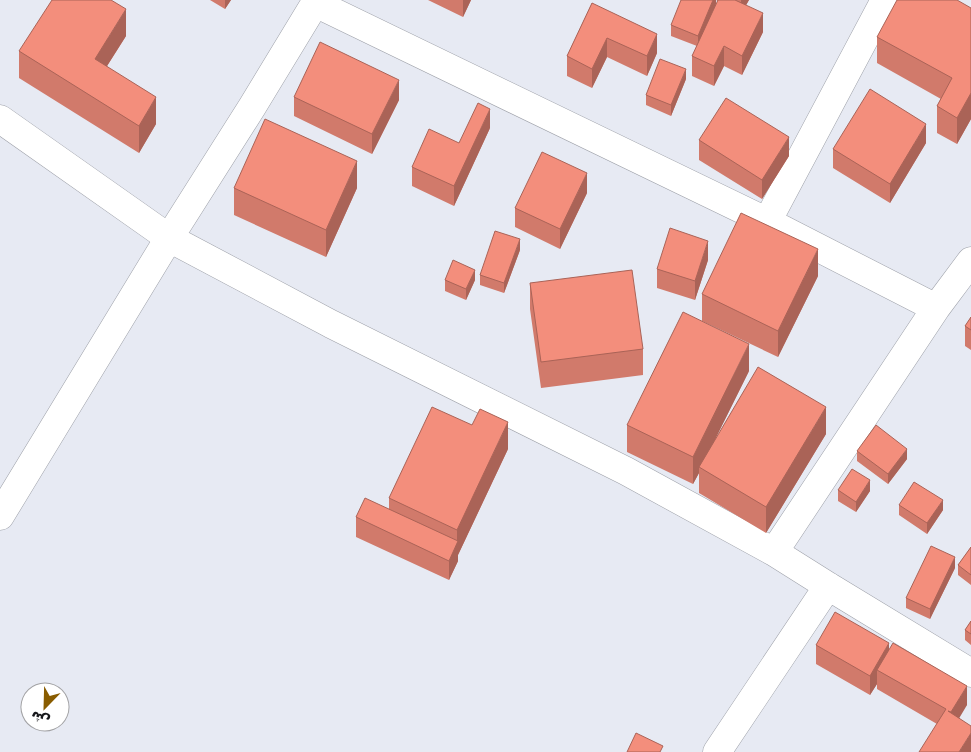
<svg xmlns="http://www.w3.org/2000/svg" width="971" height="752" viewBox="0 0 971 752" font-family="'DejaVu Sans',Vazirmatn,sans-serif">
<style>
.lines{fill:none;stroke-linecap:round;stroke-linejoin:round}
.street-casing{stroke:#9ea1a9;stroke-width:29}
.street{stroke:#fff;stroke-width:28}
.wall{fill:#d17a6b}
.shaded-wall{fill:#aa6357}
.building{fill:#f38e7c;stroke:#aa6357}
</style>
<rect width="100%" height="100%" fill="#e7eaf3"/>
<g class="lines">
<defs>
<path id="street" d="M315,3l453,219 168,86
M0,119l169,119 162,86 295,147 148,81 54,34 143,87
M759,237l126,-237
M0,516l169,-278 83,-131 65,-107
M774,552l162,-244 35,-47
M717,752l111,-166"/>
</defs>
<use href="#street" class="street-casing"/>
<use href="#street" class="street"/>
</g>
<path class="wall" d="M210,0h21l-6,9z
M428,0h43l-8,17z
M716,0v4l-6,12 8,-15 -2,-1h33l-3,5 17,27 -21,43 -18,-9 -10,20 -22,-10v-20l5,-10 -26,-10v-11z
M592,3l65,50 -10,23 -40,-19 -15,31 -25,-12v-20z
M971,8v111l-14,25 -20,-11v-27l4,-7 -64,-36v-26z
M126,36l-19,30 49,58 -17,29 -120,-75v-27z
M686,79l-15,37 -25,-11v-10z
M294,97l105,3 -27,54 -78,-38z
M490,128l-36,78 -42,-20v-19z
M699,140l90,16 -27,43 -63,-39z
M926,143l-36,60 -57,-35v-19z
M234,188h123l-31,69 -92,-42z
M587,193l-27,56 -45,-22v-19z
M520,250l-16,43 -24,-8v-10z
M708,260l-13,40 -38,-12v-19z
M818,276l-40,81 -76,-36v-27z
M445,280h30l-9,20 -21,-9z
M530,283l113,66v26l-102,13 -11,-79z
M971,317v33l-6,-4v-20z
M749,371l-33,66 110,-3 -60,99 -67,-40v-20l-6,11 -66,-32v-27z
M508,449l-50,106v6l-9,19 -93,-43v-20l33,-8v-11z
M857,451l50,8 -19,25 -31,-23z
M838,490l32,1 -14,21 -18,-11z
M899,505l44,5 -16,24 -28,-19z
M971,547v38l-13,-10v-10z
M955,568l-25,51 -24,-11v-10z
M971,621v24l-6,-5v-10z
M816,645l73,5 78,55 -30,19 -60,-35v-5l-7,11 -54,-31z"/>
<path class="shaded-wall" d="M225,0h6l-6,9z
M463,0h8l-8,17z
M713,0h3v4l-18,42v-10z
M741,0h8l-8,14z
M126,9v27l-31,49v-26z
M763,13v19l-21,43v-19z
M657,34v19l-10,23v-20z
M607,38v19l-15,31v-19z
M724,46v20l-10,20v-20z
M686,69v10l-15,37v-11z
M399,80v20l-27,54v-20z
M971,93v26l-14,25v-26z
M156,97v27l-17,29v-27z
M490,109v19l-36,78v-20z
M926,124v19l-36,60v-19z
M789,137v19l-27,43v-19z
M357,161v27l-31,69v-27z
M587,173v20l-27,56v-20z
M520,239v11l-16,43v-10z
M708,241v19l-13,40v-19z
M818,249v27l-40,81v-26z
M475,270v10l-9,20v-11z
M749,344v27l-48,97 -2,-1v6l-6,11v-27z
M826,407v27l-60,99v-26z
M508,422v27l-50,106v6l-9,19v-19l8,-18v-13z
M907,449v10l-19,25v-10z
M870,480v11l-14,21v-10z
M943,500v10l-16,24v-11z
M955,557v11l-25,51v-10z
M889,643v19l-12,8v14l-7,11v-19z
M967,686v19l-16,27v-20z
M971,733v19h-12z"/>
<path class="building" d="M52,0h59l15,9 -31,50 61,38 -17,29 -120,-75z
M681,0h32l-15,36 -27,-11z
M718,0h17l28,13 -21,43 -18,-10 -10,20 -22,-10z
M897,0h60l14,8v85l-14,25 -20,-12 15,-28 -75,-41z
M592,3l65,31 -10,22 -40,-18 -15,31 -25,-13z
M320,42l79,38 -27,54 -78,-37z
M660,59l26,10 -15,36 -25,-10z
M870,89l56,35 -36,60 -57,-35z
M726,98l63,39 -27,43 -63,-40z
M478,103l12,6 -36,77 -42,-19 17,-38 30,14z
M265,119l92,42 -31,69 -92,-42z
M542,152l45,21 -27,56 -45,-21z
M741,213l77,36 -40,82 -76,-37z
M670,228l38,13 -13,40 -38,-12z
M495,231l25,8 -16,44 -24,-8z
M453,260l22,10 -9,19 -21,-9z
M632,270l11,79 -102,13 -11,-79z
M683,312l66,32 -56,113 -66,-32z
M971,317v13l-6,-4z
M758,367l68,40 -60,100 -67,-40z
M432,407l40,18 8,-16 28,13 -51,108 -68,-32z
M876,425l31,24 -19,25 -31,-23z
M852,469l18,11 -14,22 -18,-12z
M914,482l29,18 -16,23 -28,-18z
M365,498l93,43 -9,20 -93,-44z
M931,546l24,11 -25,52 -24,-11z
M971,547v28l-13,-10z
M835,612l54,31 -19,33 -54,-31z
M971,621v13l-6,-4z
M893,643l74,43 -16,26 -3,-1 23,15v7l-12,19h-40l27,-43 -69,-39z
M636,733l27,13 -3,6h-33z"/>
<g transform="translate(45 707) rotate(203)"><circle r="24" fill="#ffffff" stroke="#a2a2a4"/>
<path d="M0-4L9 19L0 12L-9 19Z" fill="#895c00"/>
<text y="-8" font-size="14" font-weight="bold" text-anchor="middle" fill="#16171b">ش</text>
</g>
</svg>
